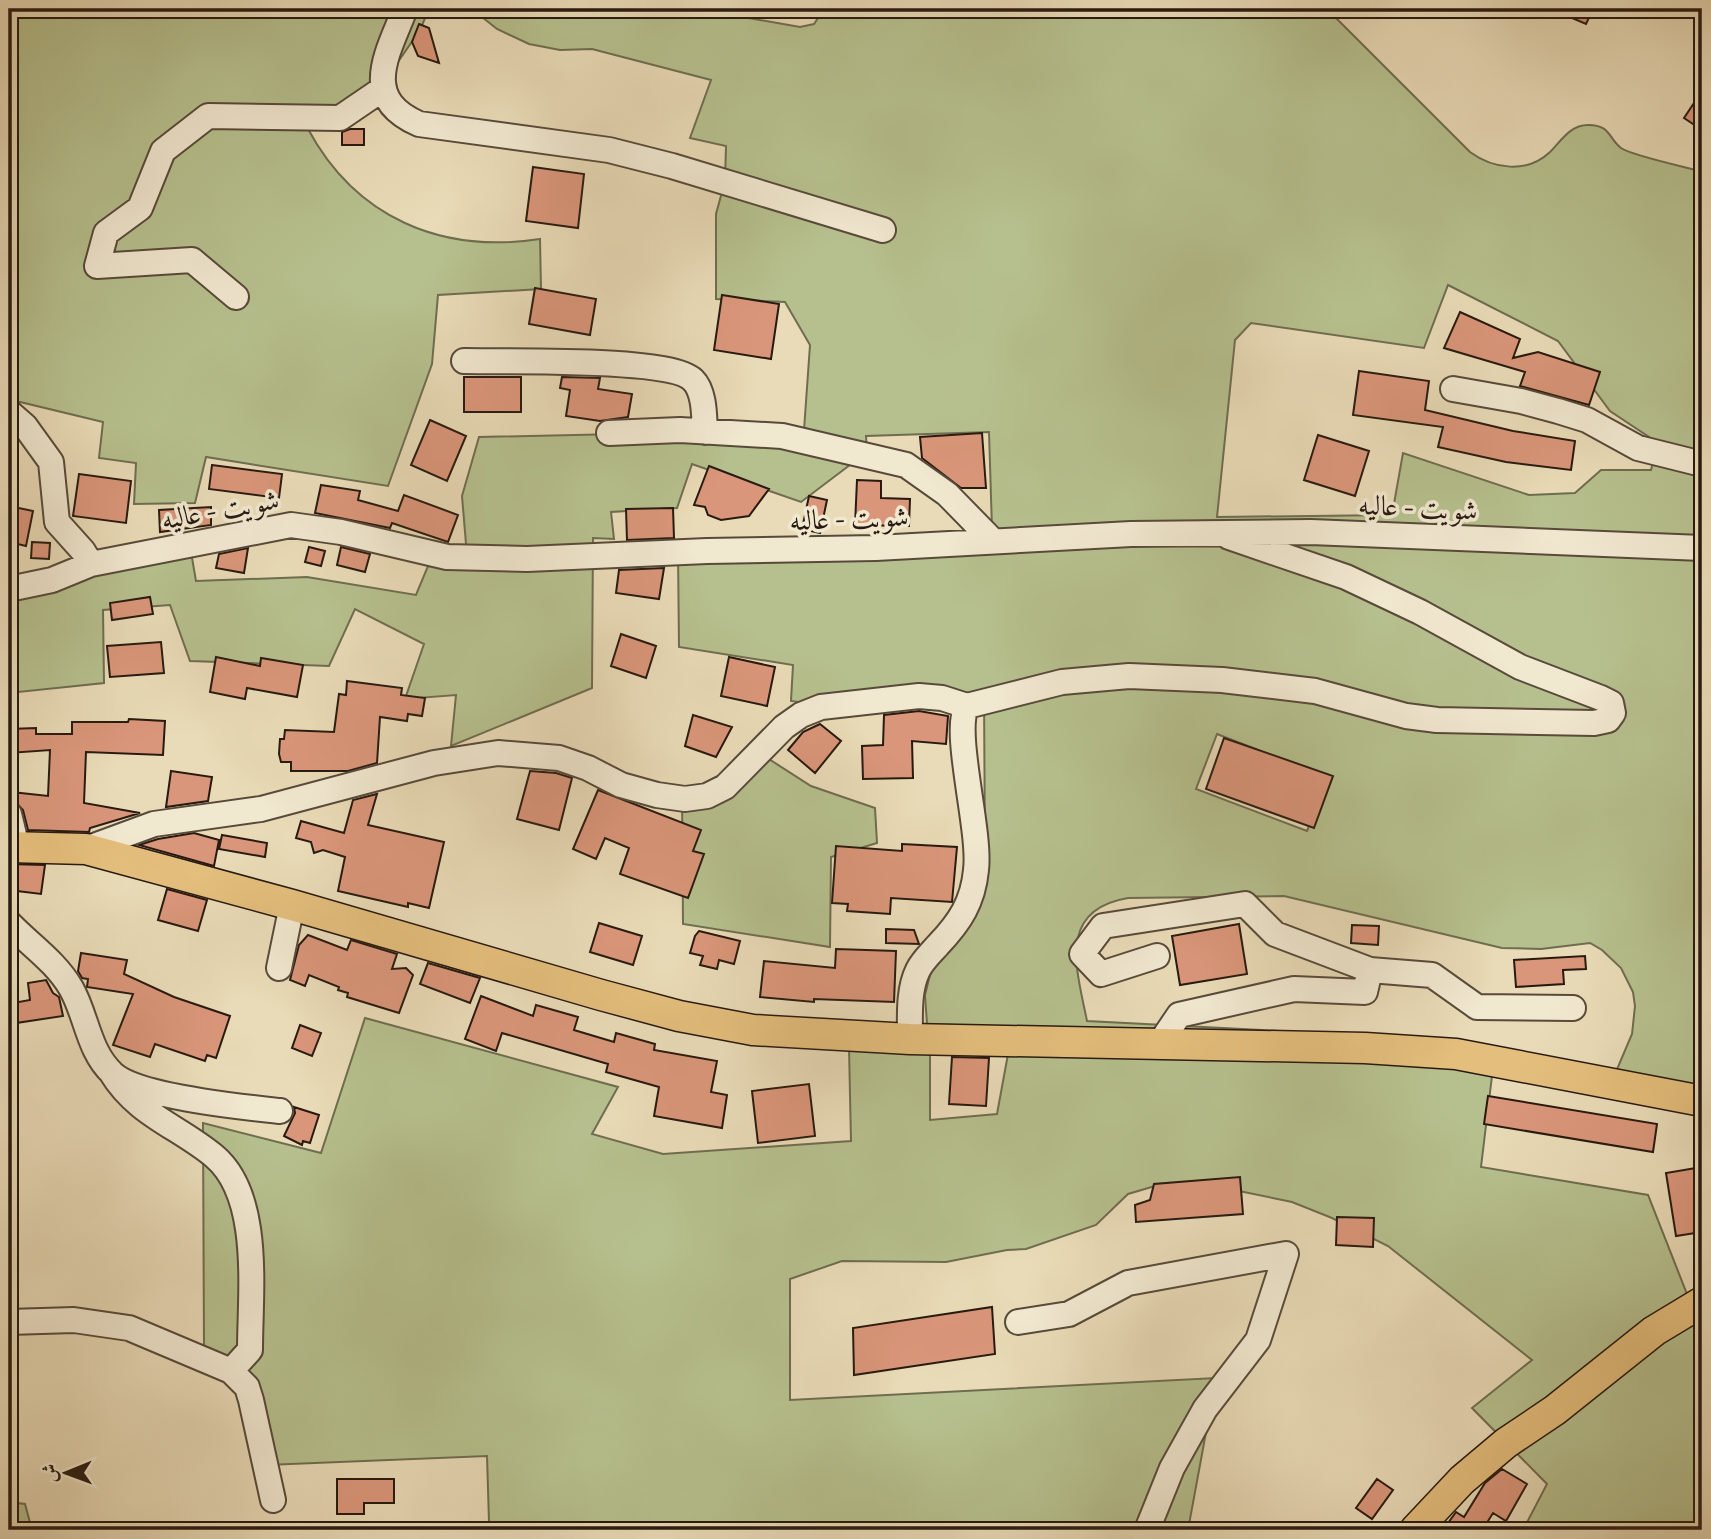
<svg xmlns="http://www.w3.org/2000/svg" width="1711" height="1539" viewBox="0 0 1711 1539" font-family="'Gentium Book Plus',Amiri,serif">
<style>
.green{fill:#b6c08e;stroke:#6f6d50;stroke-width:2;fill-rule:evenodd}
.building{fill:#da967a;stroke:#281a11;stroke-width:2}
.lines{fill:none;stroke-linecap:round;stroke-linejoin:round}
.minor-casing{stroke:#584a3a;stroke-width:28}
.major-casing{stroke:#281a11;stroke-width:33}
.minor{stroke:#f1e8d0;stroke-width:24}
.major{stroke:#e4be7c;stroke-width:30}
.labels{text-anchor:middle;stroke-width:7;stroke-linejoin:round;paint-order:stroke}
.street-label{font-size:28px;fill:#281a11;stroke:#f1e8d0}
</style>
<rect width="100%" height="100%" fill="#e9dbb7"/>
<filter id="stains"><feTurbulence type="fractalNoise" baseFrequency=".00286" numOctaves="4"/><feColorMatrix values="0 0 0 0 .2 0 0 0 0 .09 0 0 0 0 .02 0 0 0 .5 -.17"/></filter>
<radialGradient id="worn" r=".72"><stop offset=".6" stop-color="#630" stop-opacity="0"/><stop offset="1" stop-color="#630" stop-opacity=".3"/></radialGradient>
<path class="green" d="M9,9h420l-9,21 -27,39 -85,60c48,89 133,125 232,110l1,50 -103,6 -6,69 -44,122 -182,-29 -11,46 -61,1 2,-41 -37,-5 4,-36 -83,-20 -11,18z
M472,9h225l103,18 14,-3 10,-15h509l-2,4 139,139c23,17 57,22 80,0 11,-11 20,-27 38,-27 23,0 20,13 33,23 9,7 64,19 79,23l2,-9v944l-90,-25 20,-47 3,-28 -2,-14 -12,-24 -19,-18 -12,-7 -49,6 -39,-1 -218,-52 -156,2c-72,12 -51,72 -41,123l214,11 194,19 -14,116 167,28 39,99 15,-5v241h-179l24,-46 -75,-76 60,-48 -144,-114 -56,-28 -40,-16 -53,-11 -84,-5 -27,8 -32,31 -70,24 -19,1 -61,12 -104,-1 -52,18v121l426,-22 -28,152h-759l60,-8 -2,-66 -221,9 -13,-63 -49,-54 -1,-225 118,30 44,-135 253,69 -26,47 71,20 188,-13 -2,-93 81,-3v75l67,-6 16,-87 -86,-3 -2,-29 7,-28 53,-108 -1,-167 -156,14 -37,-5 2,-36 -114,-18 -1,-95 314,-23 -3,-97 -123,4 1,16 -66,50 -109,-38 -15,44 -66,4 3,27 -21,-1 -1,150 -141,58 5,-51 -51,4 19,-55 -69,-35 -26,57 -139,-5 -20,-56 -67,5 1,73 -95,10v-40l6,-2 -6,-32v-41l182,-26 5,29 111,-4 109,18 12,-29 40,2 -6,-72 17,-59 325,-7 6,-85 -25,-43 -69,-3v-85l9,-33 1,-35 -36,-8 21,-58 -119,-31 -32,1 -31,-6 -32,-15zM1448,285l110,56 52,70 48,32 -7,27h-50l-26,23 -46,2 -126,-42 -11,62 -175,2 18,-177 16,-17 173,25zM1217,734l111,43 -21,54 -111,-42z
M761,754l50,32 64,22 2,35 -46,14 -1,90 -147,-23 -1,-130z
M9,1502l16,2 7,26h-23z"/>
<path class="building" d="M1551,9h42l-7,15z
M419,24l10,4 10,35 -21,-7 -6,-14z
M1702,91v39l-18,-12z
M350,129h14v16h-22v-13z
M533,167l51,7 -6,54 -52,-7z
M535,288l61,11 -6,36 -61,-11z
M722,295l57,9 -8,55 -57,-9z
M1460,312l60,27 -7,19 25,-6 62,20 -11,33 -69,-19 5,-14 -81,-24z
M1359,371l70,10 -4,29 88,21 62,10 -4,29 -65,-8 -68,-15 5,-20 -90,-12z
M464,377h57v35h-57z
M562,377l38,1 -2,11 34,5 -4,23 -28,4 -34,-5 4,-26 -10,-2z
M430,420l36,16 -19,45 -36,-16z
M982,433l4,55h-25l-39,-30 -2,-21z
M1318,435l51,16 -14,45 -51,-16z
M212,465l70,9 -3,24 -70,-9z
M709,466l60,23 -20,27 -28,4 -13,-5 -3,-8 -11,-2z
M79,474l52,7 -5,42 -53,-7z
M857,480l24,1v17l29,1 -1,27 -54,-1z
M321,485l39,6 -2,9 40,11 6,-16 54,20 -10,27 -56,-19 -2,5 -75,-15z
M809,496l18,4 -7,33 -18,-4z
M9,506l24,5 -7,35 -17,-4z
M211,507v18l-51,7 -1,-22z
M673,508l1,30 -47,2 -1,-31z
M32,542l18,1 -1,16 -18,-1z
M309,547l16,4 -4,15 -16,-4z
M341,547l29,7 -5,18 -28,-7z
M248,548l-4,25 -28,-5 3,-14z
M664,568l-5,31 -43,-6 3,-23z
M150,597l3,17 -41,6 -2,-17z
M621,634l35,12 -10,32 -35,-12z
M161,642l3,31 -54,4 -3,-31z
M216,657l44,9 1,-8 42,7 -6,32 -50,-9 -2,11 -35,-7z
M729,657l46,10 -8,39 -46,-10z
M347,681l55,7 -1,7 24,3 -3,18 -14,-2 -1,7 -27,-4 -3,46 -29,8h-57v-9h-10l-2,-8 1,-15h4l1,-9 49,2 5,-38 7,1z
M919,711l29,5 -2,28 -34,-3 1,37 -50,1 -1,-33 21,-1 1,-30z
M693,715l39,12 -16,30 -31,-11z
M129,719l36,2 -2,34 -77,-3 -2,51 56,10 -50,15 -1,4 -61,-2 -5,-20 -10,-10 -2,-8 37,4 2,-46 -41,3v-24l27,-1v6h36v-12h56z
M820,724l21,17 -26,32 -27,-23 15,-18z
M1224,738l109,38 -19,52 -108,-39z
M171,771l41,6 -4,24 -42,6z
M530,771l26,2 16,5 -13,52 -42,-11z
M598,790l103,40 -8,21 11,3 -16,44 -68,-24 9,-26 -24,-10 -9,21 -23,-10z
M377,794l-9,31 76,17 -15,66 -21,-5v4l-70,-16 7,-34 -22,-7 -9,3 -3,-11 -15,-4 5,-17 43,12 9,-33z
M194,833l25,7 -5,26 -75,-21 19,-6z
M222,835l45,8 -2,14 -46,-8z
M902,844l55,3 -5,55 -61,-4 -1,16 -43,-3 1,-7 -16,-1 4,-57 66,5z
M9,864l36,1 -4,29 -32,-4z
M167,889l40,11 -9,31 -40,-11z
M599,923l43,13 -9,29 -43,-13z
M1239,924l8,50 -67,11 -8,-49z
M1352,925l27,1 -1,19 -27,-2z
M886,929l28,1 5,14 -33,-1z
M699,931l41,10 -6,23 -15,-4 -2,9 -17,-4 3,-9 -13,-3 5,-17z
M308,935l39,15 4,-10 46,14 -5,15 14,-1 7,7 -14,38 -52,-16 1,-4 -10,-3 1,-3 -30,-12 -4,11 -15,-6 9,-35z
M836,949l60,2 -2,51 -80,-3v3l-54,-5 4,-36 71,7z
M81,953l46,7 -3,14 50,23 56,19 -14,42 -9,-3 -2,6 -50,-17 -5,13 -37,-12 20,-51 -46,-7 1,-8 -6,-1 -4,-7z
M1585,956l1,13 -23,1 1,14 -48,3 -2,-27z
M428,963l52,15 -10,25 -50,-19z
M46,980l7,13 6,4 4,19 -47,7 -3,-20 17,-3 -2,-17z
M481,996l52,20 3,-11 42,12 -4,13 40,12 2,-9 39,11 -1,6 63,11 -6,31 16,3 -5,33 -68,-12 5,-29 -53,-15 2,-8 -106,-31 -6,18 -31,-12z
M300,1025l21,8 -9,23 -20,-8z
M952,1057l37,1 -3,48 -37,-2z
M809,1084l6,52 -57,7 -6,-52z
M1488,1096l169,28 -4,28 -169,-28z
M294,1107l25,8 -9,28 -7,-2 -1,4 -18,-9 11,-23z
M1702,1167v65l-26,4 -10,-63z
M1240,1177l3,37 -107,8 -1,-17 15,-5 4,-16z
M1337,1217l37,1 -1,29 -37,-2z
M992,1307l3,47 -141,21 -1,-47z
M1502,1469l25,15 -21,37 -13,-8 -10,16 3,1h-43l13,-18 8,5 21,-34z
M337,1479h57v24h-30v11h-27z
M1377,1479l16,11 -21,29 -16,-11z"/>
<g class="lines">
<defs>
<path id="minor" d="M405,9c-17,44 -46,89 14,115l190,26 63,16 211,64
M236,297l-44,-37 -95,6 9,-33 34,-25 23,-57 45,-35 132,2 44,-30
M464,361c39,1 206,-4 229,19 12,12 11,37 12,52
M1453,389l68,12 37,10 29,9 51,28 64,16
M9,412l16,14 26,36 6,60 26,29 8,13
M609,433l71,-3 102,6 124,29 41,29 45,46
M9,589l43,-9 39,-16 200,-39 50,7 106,25 80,2 180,-8 169,-3 255,-14 180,-2 391,16
M9,814l8,33
M86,849l68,-25 107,-15 173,-46 64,-10 61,5 29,10 33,17 36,10 28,4 22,-3 18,-9 59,-60 17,-12 20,-8 98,-11 23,2 25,8
M9,923c21,22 46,38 62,65 16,28 17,63 42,86 26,23 130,33 167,37
M1157,956l-56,18 -19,-20 21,-28 142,-22 30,30 95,36 -5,22 -71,-3 -115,26 -21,31
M279,968l13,-63
M1370,970l62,5 45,32 96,1
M910,1039c0,-22 -2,-49 8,-69 5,-10 13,-17 20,-25 22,-23 35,-43 38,-75 5,-39 -24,-140 -9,-164l95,-24 67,-6 93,4 93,11 91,25 31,4 157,3 14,-3 5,-7 -2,-10 -10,-5 -81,-31 -100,-55 -74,-35 -117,-40
M111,1072c26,43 67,54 103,84 48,40 36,136 36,194l-19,21
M9,1322l65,-2 55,8 102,43 16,16 4,13 22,100
M1018,1322l51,-8 59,-31 158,-29 -28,86 -53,69 -33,59 -25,62"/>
<path id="major" d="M9,847l77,2 206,56 309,90 78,21 74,14 157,9 455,9 91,6 246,47
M1415,1530l47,-50 44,-37 49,-33 99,-79 48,-29"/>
</defs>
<use href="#minor" class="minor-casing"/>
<use href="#major" class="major-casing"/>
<use href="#minor" class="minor"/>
<use href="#major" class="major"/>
</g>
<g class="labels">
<g class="street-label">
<text transform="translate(1418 507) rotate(3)" y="10">شويت - عاليه</text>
<text transform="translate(220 509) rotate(-10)" y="10">شويت - عاليه</text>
<text transform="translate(849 518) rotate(-2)" y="10">شويت - عاليه</text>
</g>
</g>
<rect width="1711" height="1539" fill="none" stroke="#e9dbb7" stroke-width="35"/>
<rect x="10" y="10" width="1690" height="1518" fill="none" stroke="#281a11" stroke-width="3.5"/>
<rect x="18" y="18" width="1676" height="1504" fill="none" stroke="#281a11" stroke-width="2"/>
<g transform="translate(66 1473) rotate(269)" stroke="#f1e8d0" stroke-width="5" paint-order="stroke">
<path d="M0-5L12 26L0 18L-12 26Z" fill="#281a11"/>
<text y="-10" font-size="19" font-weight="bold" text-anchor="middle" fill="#281a11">ش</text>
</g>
<rect width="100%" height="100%" filter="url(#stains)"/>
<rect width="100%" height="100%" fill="url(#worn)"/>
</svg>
